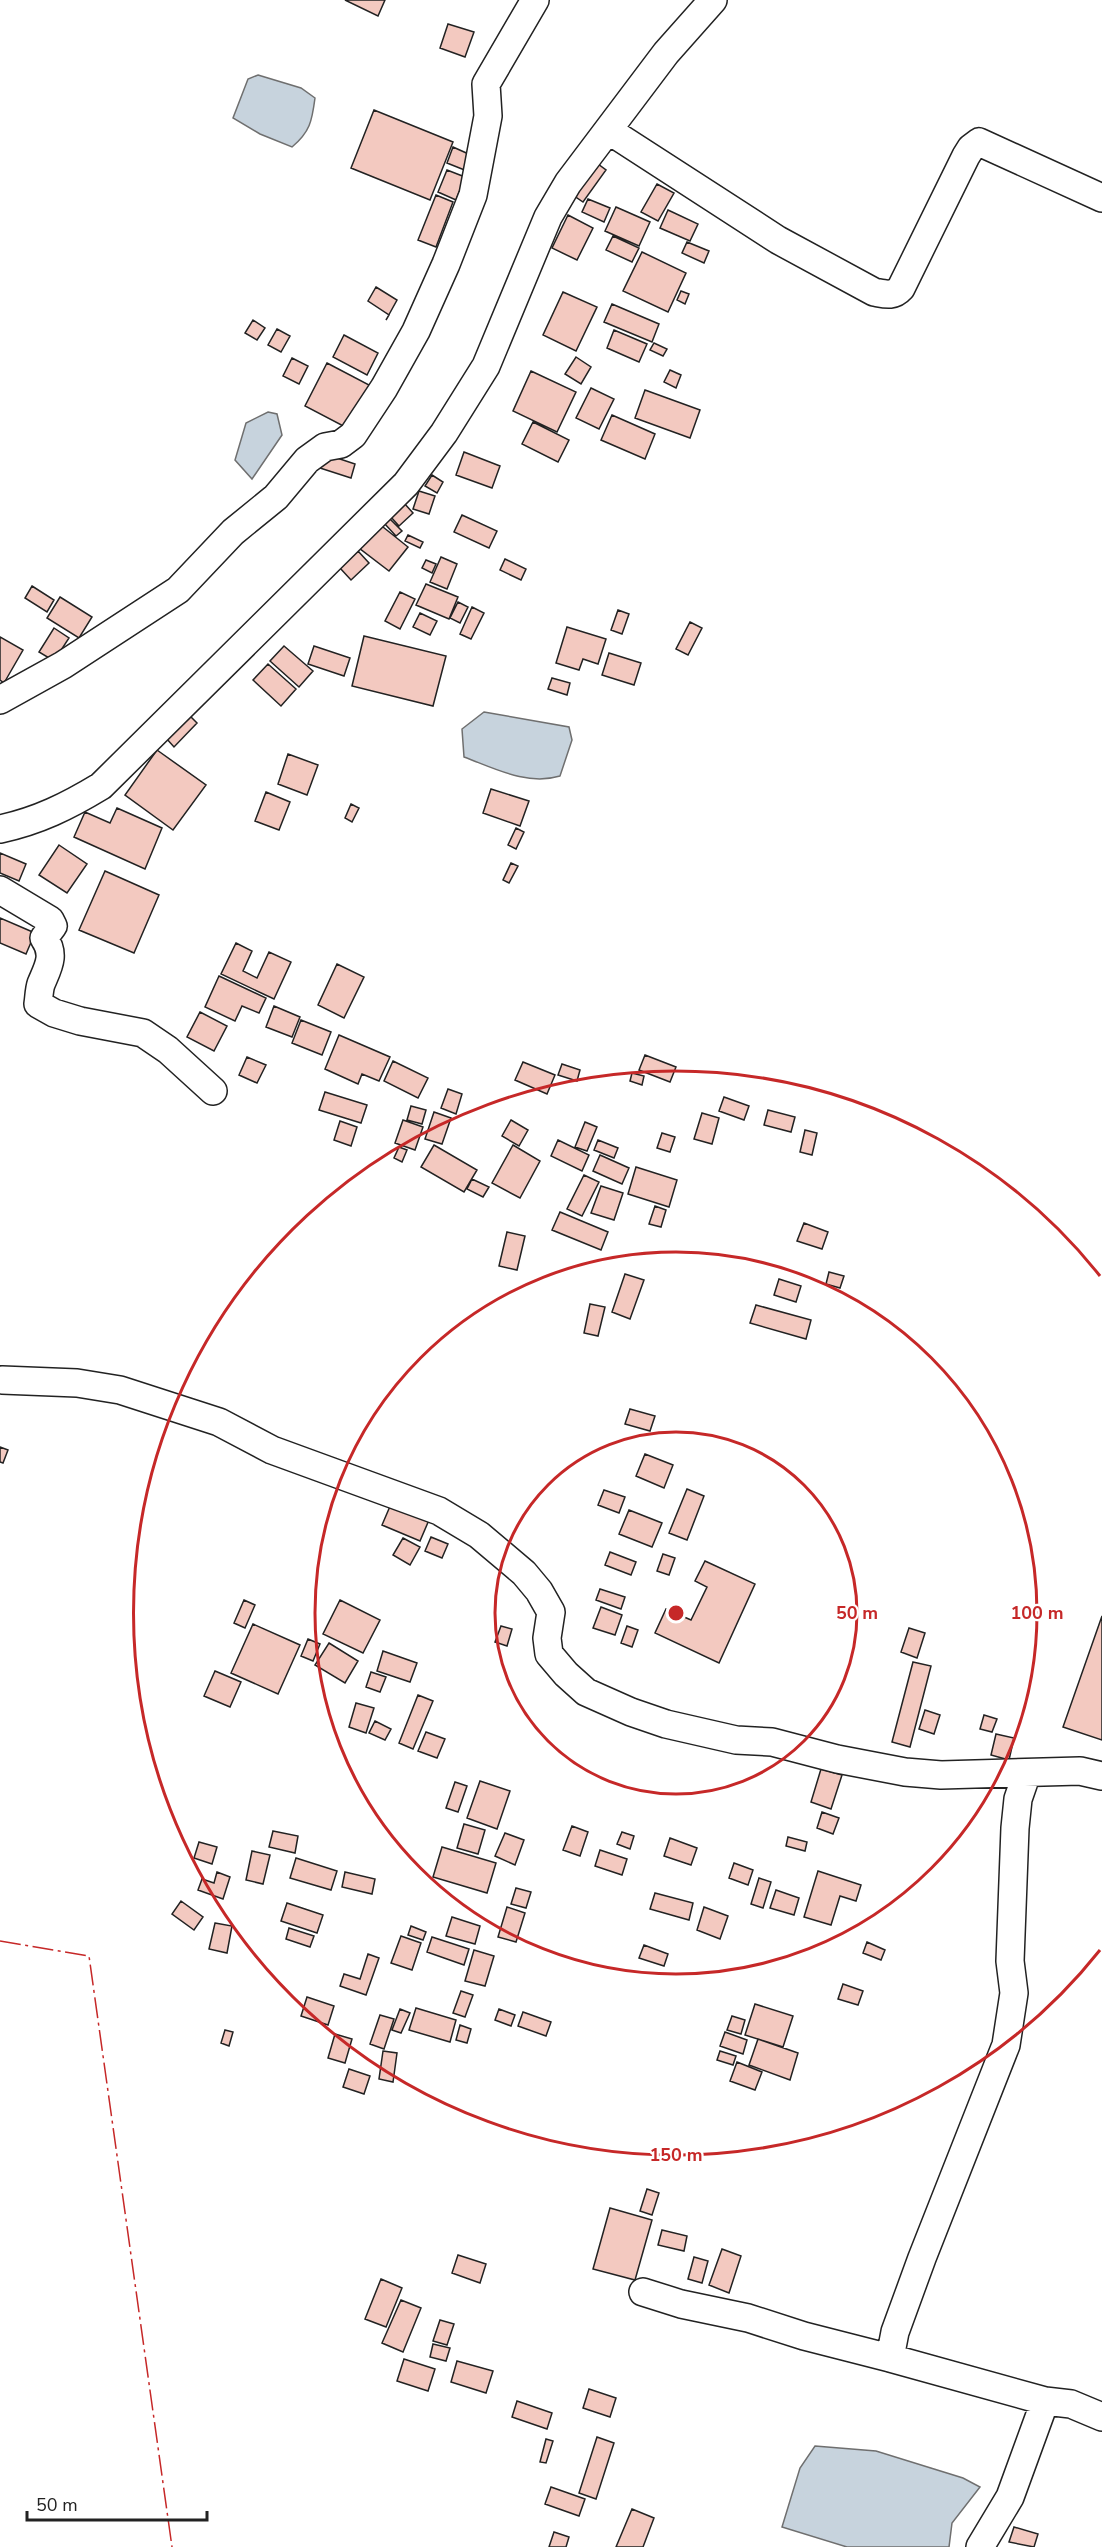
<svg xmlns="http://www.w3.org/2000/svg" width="1102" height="2547" viewBox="0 0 1102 2547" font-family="'Nunito Sans',sans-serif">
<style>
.water{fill:#c7d3dd;stroke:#6f6f6f;stroke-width:1.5}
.building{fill:#f3c9c0;stroke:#222;stroke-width:1.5}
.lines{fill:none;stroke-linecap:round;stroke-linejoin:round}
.minor-casing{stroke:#222;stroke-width:30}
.minor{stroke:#fff;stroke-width:27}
.power{stroke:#c62828;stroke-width:1.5;stroke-dasharray:21 4.5 3 4.5;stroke-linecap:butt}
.ring{fill:none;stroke:#c62828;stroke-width:3}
.centre{fill:#c62828;stroke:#fff;stroke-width:3}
.ring-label{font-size:18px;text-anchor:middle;font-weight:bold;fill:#c62828;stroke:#fff;stroke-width:4.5;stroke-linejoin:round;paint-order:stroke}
</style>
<rect width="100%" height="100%" fill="#fff"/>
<path class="water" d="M258,75l43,13 14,10c-3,23 -5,34 -23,49l-32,-13 -27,-16 15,-39z
M268,412l9,2 5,21 -30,44 -17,-19 11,-37z
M484,712l85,15 3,13 -12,36c-33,10 -66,-8 -96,-19l-2,-28z
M815,2446l61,5 87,27 17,9 -28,36 -3,24h-102l-65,-20 18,-59z"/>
<path class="building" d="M345,0h40l-7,16z
M448,24l26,8 -9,25 -25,-9z
M374,110l79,32 -23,58 -79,-32z
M453,147l20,9 -6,15 -20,-8z
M590,158l16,12 -23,32 -16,-11z
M447,170l18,7 -9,23 -18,-8z
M657,184l17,9 -16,28 -17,-9z
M436,195l17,7 -17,45 -18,-7z
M588,199l22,9 -6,14 -22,-10z
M616,207l34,15 -11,24 -34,-15z
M668,210l30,14 -8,17 -30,-13z
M568,215l25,13 -16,32 -25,-12z
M613,236l26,12 -7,14 -26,-12z
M687,242l22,9 -5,12 -22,-10z
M642,252l44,21 -18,39 -45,-21z
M376,287l21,13 -11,20 3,-5 -21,-14z
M681,291l8,3 -4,10 -8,-4z
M563,292l34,15 -21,44 -33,-16z
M612,304l47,20 -7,18 -48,-20z
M253,320l12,8 -8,12 -12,-7z
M277,329l13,7 -9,16 -13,-7z
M614,330l33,14 -8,18 -32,-14z
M344,335l34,18 -11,22 -34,-18z
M654,343l13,6 -4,7 -13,-6z
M576,357l15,10 -10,17 -16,-10z
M292,358l16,8 -9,18 -16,-8z
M327,363l44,23 -22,43 -44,-23z
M670,370l11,5 -5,13 -12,-6z
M531,371l45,21 -19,40 -44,-21z
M591,388l23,11 -15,30 -23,-11z
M645,390l55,20 -10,28 -55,-20z
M612,415l43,19 -10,25 -44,-19z
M533,422l36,18 -11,22 -36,-18z
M464,452l36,14 -8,22 -36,-13z
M325,454l30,10 -4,14 -31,-10z
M432,475l11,7 -6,11 -12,-7z
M419,491l16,5 -6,18 -16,-5z
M404,503l9,10 -14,13 -9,-10z
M462,515l35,16 -8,17 -35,-16z
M389,518l13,13 -6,5 -12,-13z
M378,523l30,24 -19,24 -30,-23z
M408,535l15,7 -3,6 -15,-7z
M358,551l11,12 -18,17 -11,-12z
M441,557l16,7 -10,25 -17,-7z
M505,559l21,10 -5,11 -21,-10z
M426,560l10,4 -4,9 -10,-5z
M426,584l32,13 -9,22 -33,-14z
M32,586l22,14 -7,12 -22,-14z
M400,592l15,7 -15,30 -15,-8z
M60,597l32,20 -13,21 -32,-20z
M458,602l10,5 -8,16 -10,-5z
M472,607l12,6 -13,26 -11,-5z
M618,610l11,4 -7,20 -11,-4z
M420,613l17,8 -7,14 -17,-8z
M690,622l12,6 -14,27 -12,-6z
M567,627l39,12 -8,25 -15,-5 -4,11 -23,-7z
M54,628l15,10 -15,23 -15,-9z
M364,636l82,20 -13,50 -81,-20z
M0,637l23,13 -19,33 -4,-3z
M284,646l29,25 -14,16 -29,-26z
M314,646l36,12 -6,18 -36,-12z
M609,653l32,10 -7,22 -32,-10z
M268,664l28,25 -15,17 -28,-26z
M552,678l18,5 -3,12 -19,-6z
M189,715l8,8 -23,24 -8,-9z
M157,750l49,35 -33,45 -48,-35z
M288,754l30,11 -11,30 -29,-11z
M491,789l38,12 -9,25 -37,-13z
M266,792l24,10 -11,28 -24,-9z
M351,804l8,4 -7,14 -7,-4z
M117,808l45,20 -17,41 -71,-32 11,-25 25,11z
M516,828l8,4 -8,17 -8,-4z
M59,845l28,19 -20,29 -28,-18z
M0,853l26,11 -7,17 -19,-8z
M511,863l7,3 -9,17 -6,-3z
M105,871l54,24 -25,58 -55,-23z
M0,918l35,15 -9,21 -26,-11z
M236,943l16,8 -9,20 14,7 12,-26 22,10 -17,37 -53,-25z
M337,964l27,13 -20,41 -26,-13z
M219,976l47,22 -7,15 -17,-7 -7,15 -30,-14z
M274,1006l26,11 -8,20 -26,-10z
M200,1012l27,14 -13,25 -27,-14z
M301,1020l30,12 -9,23 -30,-12z
M339,1035l51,22 -11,24 -17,-7 -4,10 -33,-15z
M645,1055l31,12 -6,15 -31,-12z
M247,1057l19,8 -9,18 -18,-8z
M393,1061l35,17 -10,20 -34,-17z
M523,1062l32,13 -8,19 -32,-14z
M562,1064l18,6 -3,11 -19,-6z
M632,1073l12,3 -2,9 -12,-4z
M448,1089l14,5 -6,20 -15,-6z
M325,1092l42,13 -6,18 -42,-13z
M724,1097l25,9 -5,14 -25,-9z
M411,1106l15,4 -4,14 -15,-4z
M768,1110l27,7 -4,15 -27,-7z
M434,1112l17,6 -9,26 -17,-5z
M702,1113l17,5 -7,26 -18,-5z
M403,1120l20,7 -8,23 -20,-7z
M511,1120l17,10 -9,16 -17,-10z
M340,1121l17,6 -6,19 -17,-6z
M585,1122l12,5 -10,24 -12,-4z
M805,1130l12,3 -5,22 -12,-3z
M662,1133l13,4 -5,15 -13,-4z
M558,1140l31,15 -7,16 -31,-15z
M598,1140l20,8 -4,10 -20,-8z
M434,1145l43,25 -13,22 -43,-25z
M513,1145l27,16 -20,37 -28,-15z
M399,1147l8,3 -5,12 -8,-4z
M600,1155l29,13 -7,16 -29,-13z
M636,1167l41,13 -8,27 -41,-13z
M584,1175l15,7 -17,34 -15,-7z
M472,1179l17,8 -6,10 -16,-8z
M601,1186l22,7 -9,27 -23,-7z
M655,1206l11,4 -5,17 -12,-3z
M560,1212l48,20 -7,18 -49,-20z
M804,1223l24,9 -6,17 -25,-8z
M507,1232l18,4 -8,34 -18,-4z
M829,1272l15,4 -4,12 -14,-4z
M625,1274l19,6 -14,39 -18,-7z
M779,1279l22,7 -5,16 -22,-7z
M590,1304l15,3 -7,29 -14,-3z
M756,1305l55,15 -5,19 -56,-16z
M630,1409l25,7 -5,15 -25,-7z
M0,1447l8,3 -5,13 -3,-1z
M645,1454l28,11 -9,23 -28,-12z
M687,1489l17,7 -17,44 -18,-7z
M604,1490l21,7 -6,16 -21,-8z
M394,1497l38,16 -12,28 -38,-16z
M629,1510l33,13 -10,24 -33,-13z
M431,1537l17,7 -6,14 -17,-7z
M403,1538l17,9 -10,18 -17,-10z
M610,1552l26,10 -5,13 -26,-10z
M663,1554l12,4 -6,17 -12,-4z
M705,1561l50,23 -36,79 -64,-30 11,-24 25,11 16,-33 -12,-6z
M600,1589l25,8 -4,12 -25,-9z
M244,1600l11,5 -10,23 -11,-5z
M340,1600l40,20 -17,33 -40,-19z
M601,1607l21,8 -7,20 -22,-7z
M1102,1616v124l-39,-13z
M253,1624l47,21 -22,49 -47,-21z
M501,1626l11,3 -5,17 -12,-4z
M627,1626l11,4 -6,17 -11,-4z
M909,1628l16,5 -8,25 -16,-6z
M308,1639l12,5 -7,17 -12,-5z
M329,1643l29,18 -13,22 -30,-18z
M383,1651l34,12 -7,19 -33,-11z
M913,1662l18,4 -21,81 -18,-5z
M215,1671l26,11 -11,25 -26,-11z
M371,1672l15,5 -6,15 -14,-5z
M418,1695l15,6 -20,48 -14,-6z
M356,1703l18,5 -8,25 -17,-6z
M925,1710l15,5 -6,19 -15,-5z
M984,1715l13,4 -5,13 -12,-3z
M375,1721l16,8 -6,11 -16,-7z
M426,1732l19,7 -8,19 -19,-7z
M996,1734l18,4 -5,22 -18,-5z
M821,1769l21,6 -11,34 -20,-7z
M480,1781l30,10 -13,38 -30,-11z
M455,1782l12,4 -9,26 -12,-4z
M822,1812l17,6 -6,16 -16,-6z
M464,1824l21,6 -7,24 -21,-6z
M572,1826l16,6 -8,24 -17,-6z
M273,1831l25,5 -3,17 -26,-6z
M622,1832l12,4 -4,13 -13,-5z
M505,1833l19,7 -9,25 -20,-9z
M788,1837l19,5 -2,9 -19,-5z
M670,1838l27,10 -6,17 -27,-9z
M199,1842l18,5 -5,17 -18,-6z
M442,1847l54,16 -9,30 -54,-16z
M600,1850l27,9 -5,16 -27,-9z
M252,1851l18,4 -7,29 -17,-4z
M296,1858l41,13 -6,19 -41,-12z
M734,1863l19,7 -5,15 -19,-7z
M818,1871l43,14 -5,16 -16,-5 -9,29 -27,-8z
M217,1872l13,5 -7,22 -25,-9 4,-11 12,4z
M345,1872l30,7 -3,15 -30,-7z
M759,1878l12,4 -8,26 -12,-4z
M516,1888l15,4 -5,16 -15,-4z
M776,1890l23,8 -5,17 -24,-7z
M655,1893l38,10 -4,17 -39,-11z
M181,1901l22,16 -9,13 -22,-16z
M287,1903l36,12 -6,18 -36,-12z
M507,1907l18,6 -9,29 -18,-5z
M704,1907l24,9 -8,23 -23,-9z
M452,1917l28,9 -5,18 -29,-8z
M215,1923l17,3 -5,27 -18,-4z
M411,1926l15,6 -3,8 -15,-5z
M289,1928l25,8 -4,11 -24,-8z
M401,1936l20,7 -9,27 -21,-7z
M432,1937l37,12 -5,16 -37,-13z
M867,1942l18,8 -4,10 -18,-7z
M644,1945l24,9 -4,12 -25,-8z
M474,1950l20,6 -9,30 -20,-5z
M368,1954l11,4 -13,37 -26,-9 4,-12 16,5z
M843,1984l20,7 -5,14 -20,-6z
M461,1991l12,4 -8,22 -12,-4z
M307,1997l27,9 -6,19 -27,-9z
M755,2004l38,12 -10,31 -38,-12z
M416,2008l40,12 -6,22 -41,-12z
M400,2009l10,4 -9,20 -9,-3z
M499,2009l16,6 -4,11 -16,-6z
M523,2012l28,10 -5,14 -28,-10z
M380,2015l14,4 -10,30 -14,-5z
M732,2016l13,4 -4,14 -14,-4z
M460,2025l11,4 -4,14 -11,-3z
M225,2030l8,2 -4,14 -8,-3z
M725,2032l22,8 -4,14 -23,-8z
M335,2034l17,5 -7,24 -17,-5z
M758,2039l40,14 -8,27 -41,-15z
M383,2051l14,2 -4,29 -14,-3z
M720,2051l16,5 -3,9 -16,-5z
M737,2062l25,10 -7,18 -25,-9z
M349,2069l21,7 -6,18 -21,-7z
M647,2189l12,4 -7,22 -12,-4z
M610,2208l42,12 -17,60 -42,-11z
M662,2230l25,6 -3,15 -26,-6z
M722,2249l19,7 -12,37 -20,-8z
M458,2255l28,9 -6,19 -28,-10z
M694,2257l14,4 -6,22 -14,-4z
M381,2279l21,9 -16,39 -21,-8z
M401,2300l20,8 -18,44 -21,-9z
M440,2320l14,4 -7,21 -14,-4z
M433,2344l17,4 -4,13 -16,-4z
M404,2359l31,10 -7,22 -31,-10z
M457,2361l36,10 -7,22 -35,-11z
M589,2389l27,9 -6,19 -27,-9z
M517,2401l35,12 -5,16 -35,-12z
M597,2437l17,6 -18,56 -17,-6z
M546,2439l7,2 -7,22 -6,-1z
M551,2487l34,12 -6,17 -34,-12z
M632,2509l22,9 -11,29h-27z
M1014,2527l24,7 -4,13 -25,-5z
M554,2532l15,5 -3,10h-17z"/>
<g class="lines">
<defs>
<path id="minor" d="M608,130l170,110 96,52c11,2 19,5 27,-4l65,-132 5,-8 8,-6 123,56
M0,700l63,-35 115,-75 55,-58 43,-35 31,-37 18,-13 16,-3 12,-9 31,-47 32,-57 30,-67 27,-69 15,-79 -2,-32 49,-84
M0,829c38,-8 68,-23 101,-43l305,-302 38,-51 42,-67 62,-149 20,-34 98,-130 47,-53
M0,890l50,30 3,6 -9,12c12,17 4,29 -3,46 -2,6 -2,14 -3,20l16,9 26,8 63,12 25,17 45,41
M2,1380l75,3 43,7 99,32 53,28 167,61 40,24 45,38 15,18 12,21 -4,26 2,16 17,20 20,18 45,20 35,12 70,16 36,2 65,17 68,13 36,3 139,-4 22,5
M643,2292l38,12 67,14 56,18 86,22 5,-26 27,-74 84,-213 8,-52 -4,-32 5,-133 3,-29 9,-26
M890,2358l155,43 26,3 31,13
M980,2547l30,-50 35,-96"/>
</defs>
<use href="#minor" class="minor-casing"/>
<use href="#minor" class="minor"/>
<path class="power" d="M0,1941l89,15 83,591"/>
</g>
<g class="ring">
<circle cx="676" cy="1613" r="181"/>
<circle cx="676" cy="1613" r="361"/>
<path d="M1100 1950A542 542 0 1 1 1100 1276"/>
</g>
<circle cx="676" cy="1613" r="9" class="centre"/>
<g class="ring-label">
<text x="857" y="1619">50 m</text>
<text x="1037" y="1619">100 m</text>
<text x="676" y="2161">150 m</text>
</g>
<path d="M27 2511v9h180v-9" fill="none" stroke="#222222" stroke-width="3"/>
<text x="36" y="2511" font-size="18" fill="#222222" stroke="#ffffff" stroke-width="4.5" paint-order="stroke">50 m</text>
</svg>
